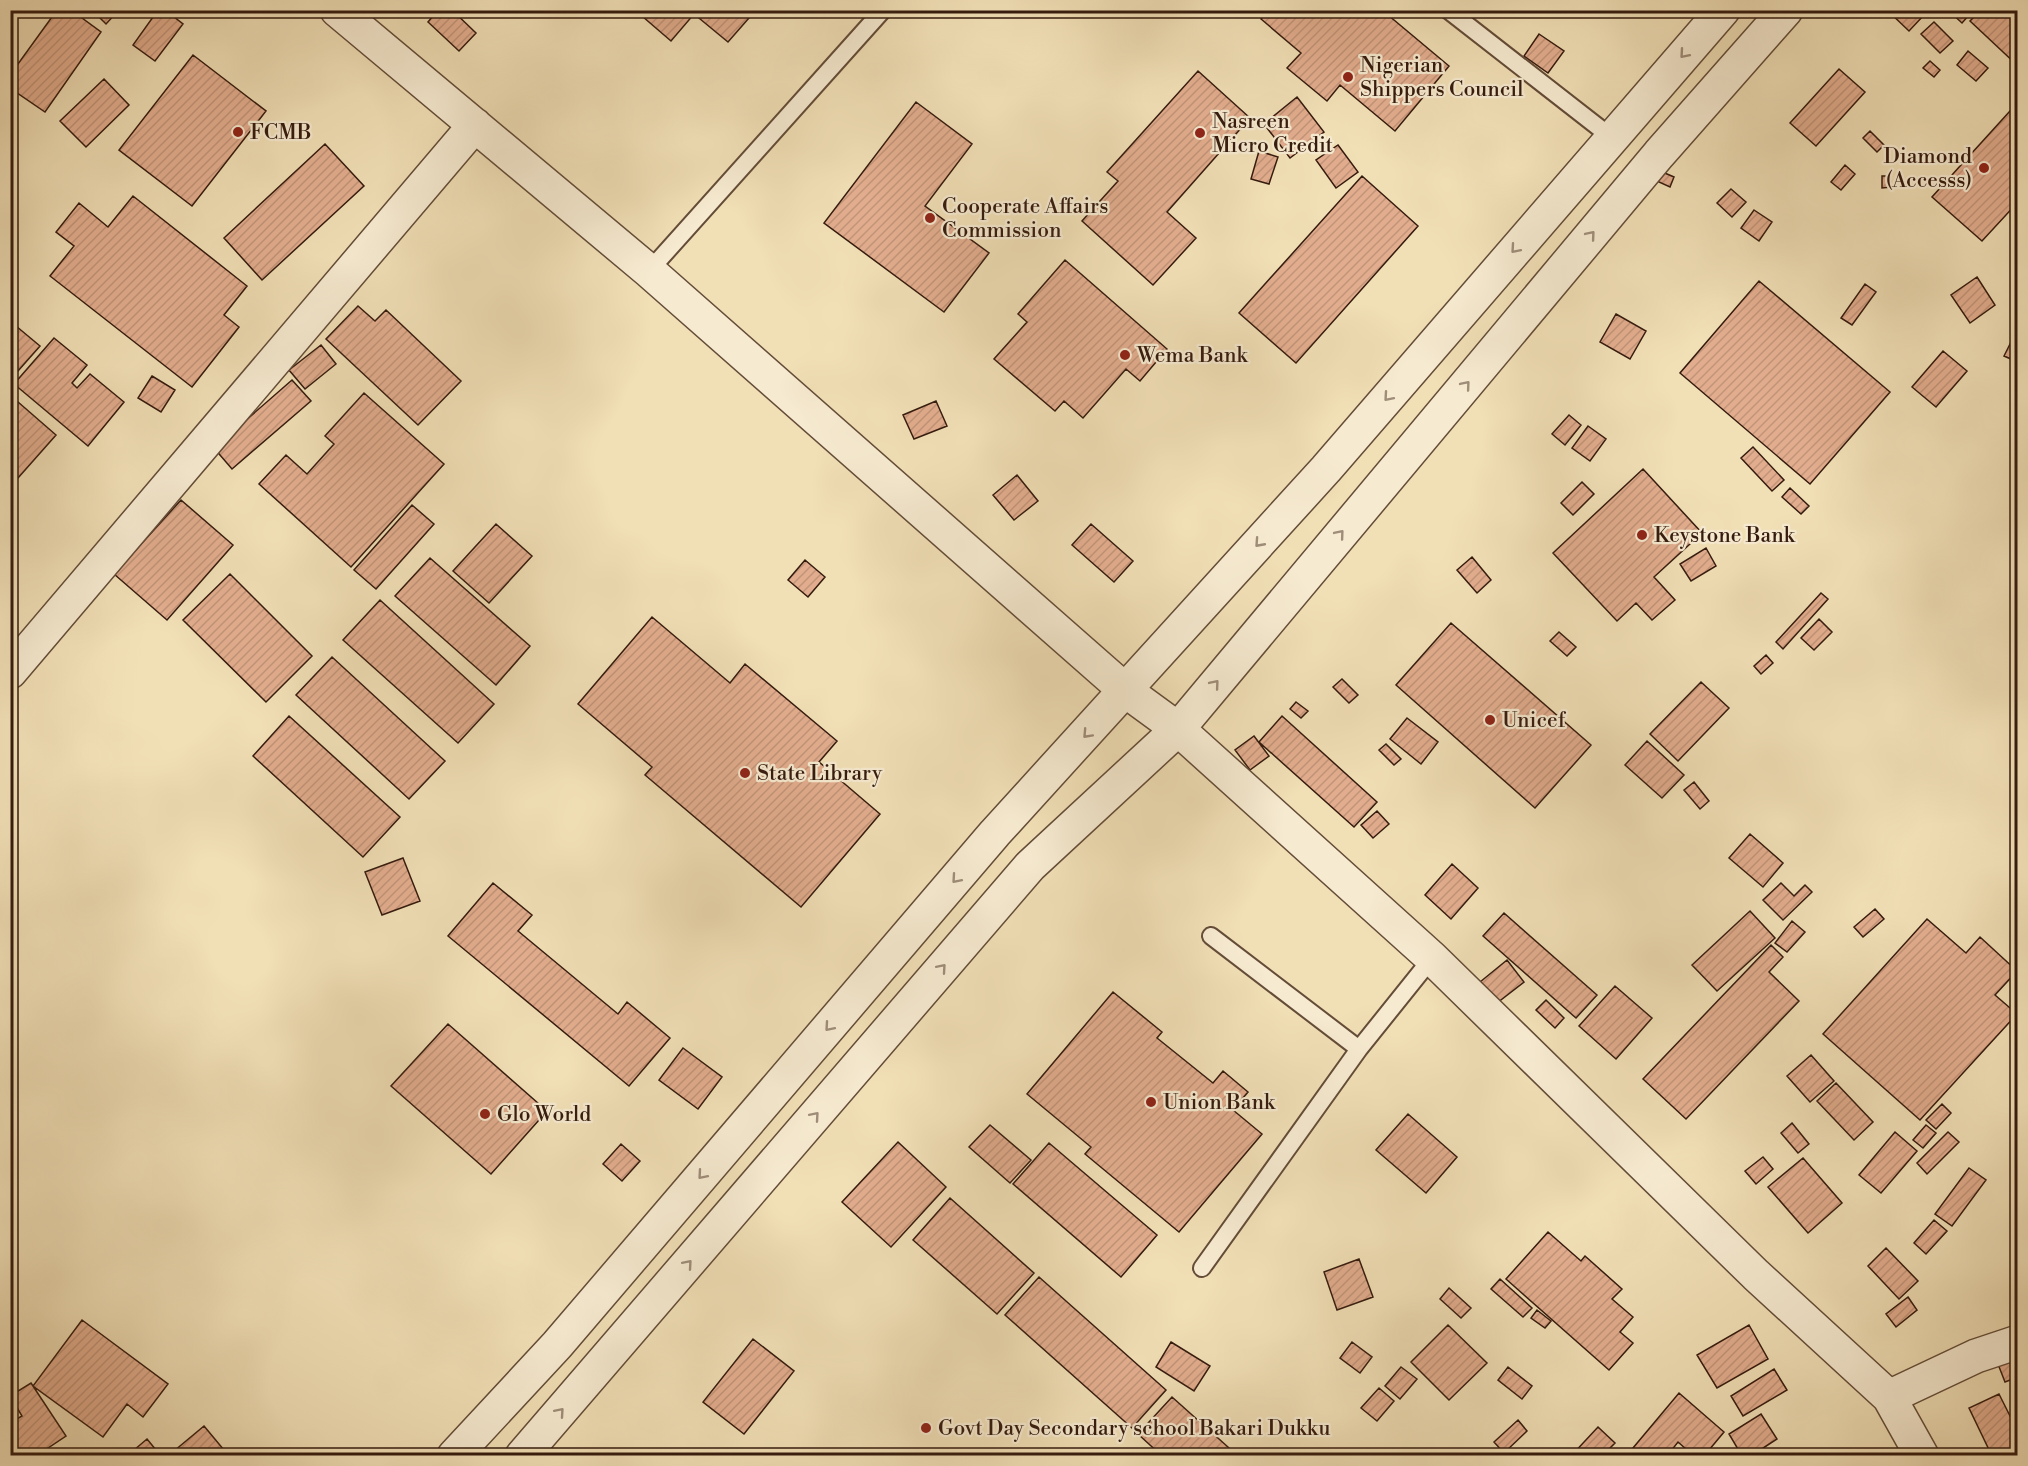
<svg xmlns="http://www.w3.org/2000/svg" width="2028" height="1466" viewBox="0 0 2028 1466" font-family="'Libre Bodoni',serif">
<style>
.building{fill:url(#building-hatch);stroke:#351b0e;stroke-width:1.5}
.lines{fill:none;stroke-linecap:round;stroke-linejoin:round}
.lane-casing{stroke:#644c38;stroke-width:20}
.street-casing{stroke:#644c38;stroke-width:36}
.lane{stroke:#f6ead0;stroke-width:16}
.street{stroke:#f6ead0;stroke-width:33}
.oneway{stroke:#9f8d79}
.poi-dot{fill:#8f2418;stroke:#f6ead0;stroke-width:2}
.labels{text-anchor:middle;stroke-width:4.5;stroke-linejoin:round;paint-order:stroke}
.poi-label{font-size:21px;fill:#351b0e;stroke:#f6ead0;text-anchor:start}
</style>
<defs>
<pattern id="building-hatch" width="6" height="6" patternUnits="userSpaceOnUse" patternTransform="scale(1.5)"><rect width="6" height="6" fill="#e2ad8e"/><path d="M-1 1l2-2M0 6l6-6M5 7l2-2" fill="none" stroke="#c29479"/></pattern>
</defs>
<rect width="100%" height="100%" fill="#f1dfb6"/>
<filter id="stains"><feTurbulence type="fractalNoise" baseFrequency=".00333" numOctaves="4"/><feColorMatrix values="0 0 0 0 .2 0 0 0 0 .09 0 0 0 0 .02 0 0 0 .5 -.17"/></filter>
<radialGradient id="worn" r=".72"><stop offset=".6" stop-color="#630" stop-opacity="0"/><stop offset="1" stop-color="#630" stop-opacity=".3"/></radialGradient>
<path class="building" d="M57,10h14l30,22 -56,80 -35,-24v-13z
M92,10h27l-13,14z
M158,10h7l18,14 -28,37 -22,-16z
M438,10h14l24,23 -17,18 -31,-29z
M635,10h121l-28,32 -34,-28 -23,27z
M1268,10h114l67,56 -54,65 -55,-46 -13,16 -40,-33 14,-15 -40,-34z
M1919,10l5,5 -15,16 -21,-20z
M1948,10h15l6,5 -7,8z
M2018,10v56l-48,-45 11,-11z
M1934,22l19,19 -13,12 -19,-19z
M1539,34l25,17 -16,22 -24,-17z
M1968,51l20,17 -12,13 -19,-16z
M193,55l73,56 -74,95 -73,-56z
M1930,61l10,9 -6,7 -11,-9z
M1839,69l26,23 -49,54 -26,-23z
M1198,71l52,47 -83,94 29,26 -43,47 -71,-64 36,-40 -11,-9z
M104,79l25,26 -43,42 -26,-26z
M1297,97l27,35 -34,26 -26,-34z
M916,102l56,42 -47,62 64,47 -45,59 -120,-89z
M2010,111l8,6v85l-36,39 -50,-44z
M1870,131l14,14 -7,7 -14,-14z
M325,144l39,42 -102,94 -38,-42z
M1338,145l20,27 -22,16 -20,-28z
M1259,151l19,6 -9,27 -18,-5z
M1845,165l10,9 -14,16 -10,-8z
M1653,168l21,9 -4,10 -22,-10z
M1362,176l56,50 -122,137 -57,-50z
M1882,176h8l1,11 -9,1z
M1731,189l15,13 -14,15 -15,-14z
M133,196l114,90 -23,29 15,12 -47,60 -142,-111 24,-30 -18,-14 23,-29 29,24z
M1754,210l18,12 -13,19 -18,-13z
M1065,260l102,89 -27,32 -14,-12 -43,49 -19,-17 -9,10 -61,-52 33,-37 -9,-8z
M1977,277l18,28 -25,18 -19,-28z
M1759,281l131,111 -80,92 -130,-111z
M1865,284l11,8 -24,33 -11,-7z
M358,306l17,15 11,-11 75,71 -43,44 -92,-86z
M1616,314l30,17 -16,28 -30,-17z
M10,321l30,25 -30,34z
M2018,328v34l-14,-6z
M54,338l33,27 -15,18 5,5 13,-14 34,28 -36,44 -74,-62z
M321,345l15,19 -31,25 -16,-19z
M1943,351l24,20 -31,36 -24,-20z
M152,376l23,14 -14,22 -23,-14z
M292,380l19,21 -79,68 -18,-21z
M364,393l80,71 -93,103 -92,-83 27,-29 21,19 27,-30 -9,-8z
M10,395l46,40 -46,52z
M936,401l11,25 -33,13 -11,-24z
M1569,415l12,10 -16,20 -13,-11z
M1588,426l18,13 -16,22 -18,-13z
M1753,447l31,33 -12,11 -31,-33z
M1643,469l59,64 -48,44 21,23 -23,20 -16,-17 -19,18 -64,-68z
M1017,475l21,26 -24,19 -21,-25z
M1582,482l12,12 -21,21 -12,-12z
M1790,488l19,18 -8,8 -19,-17z
M181,500l52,45 -66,75 -53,-46z
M412,505l22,19 -58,65 -22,-19z
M496,524l36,32 -43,47 -36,-32z
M1091,524l42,37 -19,21 -42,-37z
M1706,548l10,18 -25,15 -11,-17z
M1472,557l19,23 -14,13 -20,-23z
M430,558l100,88 -34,39 -101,-89z
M805,560l20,17 -17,20 -20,-17z
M230,574l82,82 -46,46 -83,-82z
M1821,593l7,6 -45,50 -7,-7z
M380,600l114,104 -36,39 -115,-103z
M652,617l78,66 15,-19 92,77 -18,21 61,52 -79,93 -156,-132 7,-8 -74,-63z
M1819,619l13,13 -18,18 -13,-12z
M1451,623l140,122 -56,63 -139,-123z
M1559,632l17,15 -9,9 -17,-15z
M1766,655l7,8 -12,11 -7,-8z
M332,657l113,104 -36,38 -113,-104z
M1342,679l16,16 -9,8 -16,-16z
M1701,682l28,26 -51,53 -28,-27z
M1296,702l12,9 -7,7 -11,-9z
M289,716l111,101 -37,40 -110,-101z
M1282,716l95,86 -23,25 -95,-85z
M1407,718l31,24 -17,22 -31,-25z
M1254,736l15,20 -19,14 -15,-20z
M1647,741l37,34 -22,23 -37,-33z
M1386,744l15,15 -7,6 -15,-15z
M1694,782l15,19 -9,8 -16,-19z
M1377,811l12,13 -16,14 -12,-13z
M1750,834l33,29 -20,24 -34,-29z
M403,858l17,43 -38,14 -17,-43z
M1452,864l26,24 -27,31 -26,-24z
M493,883l39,32 -14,16 100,83 9,-12 43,36 -41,48 -181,-150z
M1781,883l13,13 11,-11 7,7 -29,28 -20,-20z
M1875,909l9,10 -21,18 -9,-10z
M1750,911l25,27 -58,53 -25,-26z
M1504,913l93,82 -21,23 -93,-82z
M1927,919l39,34 14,-16 37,34 -22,24 22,19 -97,106 -97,-86z
M1792,921l13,11 -18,20 -12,-9z
M1771,945l12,12 -14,15 30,29 -113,118 -43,-40z
M1507,960l17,22 -27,21 -17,-21z
M1615,986l37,32 -36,41 -37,-33z
M1113,992l49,40 -5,6 56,45 10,-12 25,21 -15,18 29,24 -83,98 -94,-78 6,-7 -64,-53z
M1546,1000l18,18 -9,10 -19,-18z
M448,1024l99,87 -56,63 -100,-88z
M683,1048l39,29 -24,32 -39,-29z
M1811,1055l23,26 -24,21 -23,-26z
M1836,1083l37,39 -19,18 -37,-39z
M1942,1104l9,9 -15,16 -10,-9z
M1408,1114l49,43 -31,36 -50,-43z
M1792,1123l17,21 -11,9 -17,-20z
M990,1125l41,35 -21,23 -41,-36z
M1926,1125l10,8 -13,15 -10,-8z
M1895,1132l22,19 -36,42 -22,-18z
M1948,1132l11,10 -32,32 -10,-11z
M898,1142l48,45 -55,60 -49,-45z
M1049,1143l108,92 -36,42 -108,-93z
M621,1144l19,17 -18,20 -19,-17z
M1763,1157l10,12 -17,15 -11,-13z
M1803,1158l39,45 -34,30 -40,-46z
M1969,1168l17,12 -34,46 -17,-12z
M950,1198l84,75 -37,41 -84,-74z
M1934,1220l13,11 -21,23 -12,-11z
M1548,1232l33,29 4,-5 37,33 -10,10 21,18 -13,15 13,11 -24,27 -103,-91z
M1886,1248l32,33 -19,18 -31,-33z
M1359,1259l14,38 -36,13 -13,-38z
M1039,1277l127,113 -34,38 -127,-113z
M1500,1279l32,29 -9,9 -32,-28z
M1449,1288l22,20 -10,10 -21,-19z
M1908,1297l9,13 -21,17 -10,-13z
M1537,1310l14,11 -6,7 -14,-10z
M82,1320l86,64 -25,33 -16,-13 -24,33 -70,-51z
M1448,1325l39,38 -38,37 -38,-38z
M1749,1325l19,34 -51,29 -20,-33z
M753,1339l41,32 -50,63 -41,-32z
M1171,1342l39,24 -16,25 -38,-24z
M1352,1342l20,15 -12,16 -20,-15z
M2018,1351v26l-13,5 -9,-23z
M1401,1367l16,12 -17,20 -15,-13z
M1508,1367l24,19 -10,13 -24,-19z
M1774,1369l13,21 -44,26 -12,-20z
M31,1383l35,53 -30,20h-26v-33l12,-7 -12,-20z
M1379,1388l15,13 -17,20 -16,-13z
M1679,1393l45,39 -20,24h-10l-16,-14 -11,14h-25l-9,-8z
M1999,1394l19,38v24h-26l-23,-48z
M1172,1397l66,59h-76l-24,-22z
M1761,1414l16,25 -26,17h-9l-13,-22z
M1518,1420l9,11 -23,22 -10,-11z
M204,1426l25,30h-61z
M1598,1427l17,16 -13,13h-31z
M147,1439l14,17h-34z"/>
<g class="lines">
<defs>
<path id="lane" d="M1448,10l163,127
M649,271l234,-261
M1211,936l148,113
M1202,1268l157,-219 73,-91"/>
<path id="street" d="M337,10l312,261 477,420 52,38 254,229 324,317 133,122 33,59
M10,672l465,-547
M1889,1397l87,-41 42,-14
M454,1456l103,-111 438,-512 331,-364 397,-459
M522,1456l508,-590 148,-137 481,-575 127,-144"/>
</defs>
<use href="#lane" class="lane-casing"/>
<use href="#street" class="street-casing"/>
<use href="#lane" class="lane"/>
<use href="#street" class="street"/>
</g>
<defs><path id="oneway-chevron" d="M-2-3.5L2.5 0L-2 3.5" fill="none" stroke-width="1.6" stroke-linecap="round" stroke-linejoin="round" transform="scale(1.5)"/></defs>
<g class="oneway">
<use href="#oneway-chevron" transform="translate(1684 54) rotate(131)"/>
<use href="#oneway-chevron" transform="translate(1591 235) rotate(-50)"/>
<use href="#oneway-chevron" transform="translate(1515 249) rotate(131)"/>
<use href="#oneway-chevron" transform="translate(1466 385) rotate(-50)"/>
<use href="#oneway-chevron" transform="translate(1388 397) rotate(131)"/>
<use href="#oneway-chevron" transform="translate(1340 534) rotate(-50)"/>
<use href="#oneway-chevron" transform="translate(1259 543) rotate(132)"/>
<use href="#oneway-chevron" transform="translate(1215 684) rotate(-50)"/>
<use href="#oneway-chevron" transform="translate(1087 734) rotate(133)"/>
<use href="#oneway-chevron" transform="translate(956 879) rotate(131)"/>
<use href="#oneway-chevron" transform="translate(942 968) rotate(-49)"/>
<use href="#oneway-chevron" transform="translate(829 1027) rotate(131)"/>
<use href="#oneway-chevron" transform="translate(815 1116) rotate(-49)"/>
<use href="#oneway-chevron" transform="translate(702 1175) rotate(131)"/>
<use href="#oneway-chevron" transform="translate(688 1264) rotate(-49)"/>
<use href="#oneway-chevron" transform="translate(560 1412) rotate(-49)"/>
</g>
<g class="poi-dot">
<circle cx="1348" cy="77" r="6"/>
<circle cx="238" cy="132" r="6"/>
<circle cx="1200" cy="133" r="6"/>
<circle cx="1984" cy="168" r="6"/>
<circle cx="930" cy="218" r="6"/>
<circle cx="1125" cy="355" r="6"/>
<circle cx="1642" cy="535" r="6"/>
<circle cx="1490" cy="720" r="6"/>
<circle cx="745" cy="773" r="6"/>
<circle cx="1151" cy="1102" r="6"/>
<circle cx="485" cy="1114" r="6"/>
<circle cx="926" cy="1428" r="6"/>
</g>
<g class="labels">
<g class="poi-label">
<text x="1360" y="72">Nigerian<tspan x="1360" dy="24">Shippers Council</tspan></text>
<text x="1212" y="128">Nasreen<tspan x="1212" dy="24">Micro Credit</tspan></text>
<text x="250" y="139">FCMB</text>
<text x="1972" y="163" text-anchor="end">Diamond<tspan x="1972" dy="24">(Accesss)</tspan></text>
<text x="942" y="213">Cooperate Affairs<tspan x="942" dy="24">Commission</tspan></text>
<text x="1137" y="362">Wema Bank</text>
<text x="1654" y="542">Keystone Bank</text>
<text x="1502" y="727">Unicef</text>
<text x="757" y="780">State Library</text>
<text x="1163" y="1109">Union Bank</text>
<text x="497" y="1121">Glo World</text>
<text x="938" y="1435">Govt Day Secondary school Bakari Dukku</text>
</g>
</g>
<rect width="2028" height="1466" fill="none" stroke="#f1dfb6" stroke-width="36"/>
<rect x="12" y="12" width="2004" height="1442" fill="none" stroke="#351b0e" stroke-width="3"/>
<rect x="18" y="18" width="1992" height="1430" fill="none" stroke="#351b0e" stroke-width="1.5"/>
<rect width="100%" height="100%" filter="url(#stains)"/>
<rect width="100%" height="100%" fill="url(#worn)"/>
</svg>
